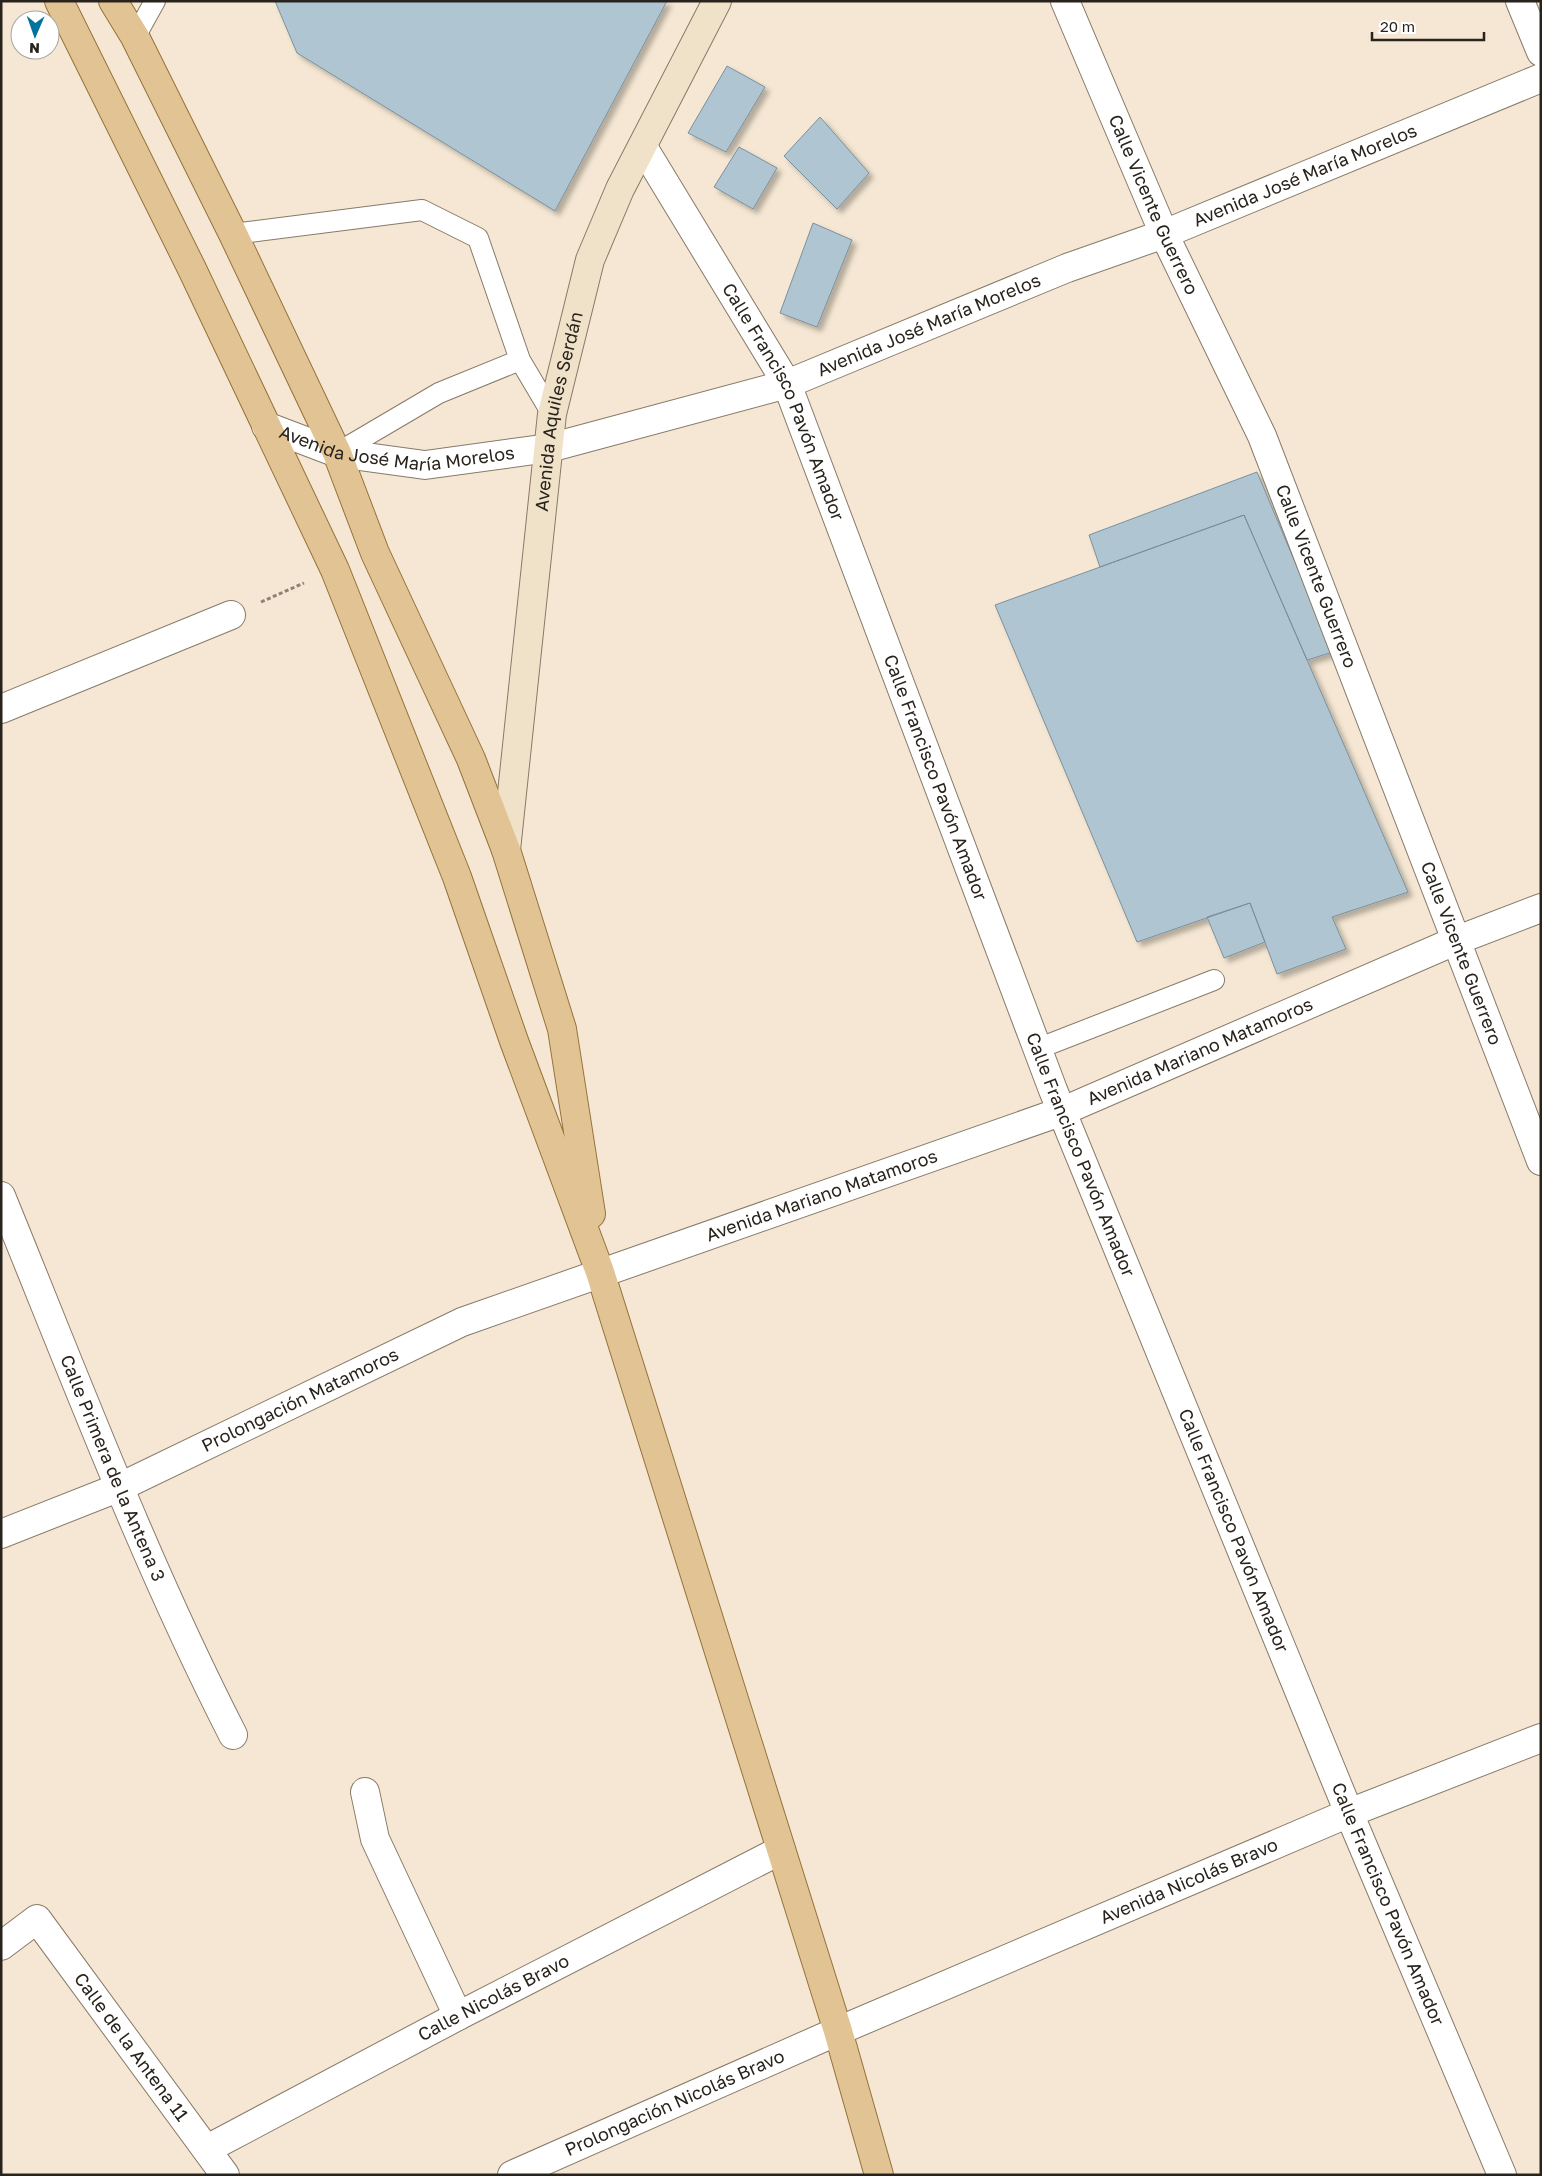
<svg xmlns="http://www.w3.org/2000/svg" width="1542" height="2176" viewBox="0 0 1542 2176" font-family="'Golos Text',sans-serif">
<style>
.building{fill:#afc6d2;stroke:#7b909c;filter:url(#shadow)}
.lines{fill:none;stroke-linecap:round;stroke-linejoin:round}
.lane-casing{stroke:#877a68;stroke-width:22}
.street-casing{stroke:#877a68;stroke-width:30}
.secondary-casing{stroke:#877a68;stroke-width:30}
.primary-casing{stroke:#94723b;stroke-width:30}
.path{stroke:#8c8275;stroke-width:3;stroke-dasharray:4 2.5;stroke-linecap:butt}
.lane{stroke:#fff;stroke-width:20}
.street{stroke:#fff;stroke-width:28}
.secondary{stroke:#f0e2c9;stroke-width:28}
.primary{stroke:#e2c494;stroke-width:28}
.labels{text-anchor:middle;stroke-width:4;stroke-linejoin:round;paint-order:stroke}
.street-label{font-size:18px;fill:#28231c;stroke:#fff}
</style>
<defs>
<filter id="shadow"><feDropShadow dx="4.5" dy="4.5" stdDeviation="2.5" flood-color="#0004"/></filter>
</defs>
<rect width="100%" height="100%" fill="#f5e7d3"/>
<path class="building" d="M275,1h392l-112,210 -258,-158z
M727,66l38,21 -39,65 -38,-19z
M820,117l49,56 -32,36 -53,-53z
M739,147l38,21 -24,41 -39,-22z
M813,223l39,17 -35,87 -37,-14z
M1257,472l76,180 -26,8 -63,-145 -144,52 -11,-32z
M1244,515l164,377 -76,25 14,32 -69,25 -27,-71 -113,39 -142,-337z
M1250,903l15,39 -41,16 -17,-41z"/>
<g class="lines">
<defs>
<path id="lane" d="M135,37l20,-36
M233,234l189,-24 56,28 42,122 -81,33 -102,60
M520,360l32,54
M1037,1049l177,-69"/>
<g id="street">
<path id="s1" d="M1065,1l99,233 98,202 279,725"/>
<path d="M1520,1l21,51"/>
<path id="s2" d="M643,147l144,237 266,706 296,723 153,362"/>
<path id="s3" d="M266,426l71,27 88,12 124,-17 238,-64 280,-116 97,-34 377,-156"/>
<path d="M1,709l230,-94"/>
<path id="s4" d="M1,1196c74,181 143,365 232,539"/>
<path id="s5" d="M1,1534l119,-47 342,-165 601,-211 392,-170 86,-33"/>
<path d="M365,1792l10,47 83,177"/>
<path id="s6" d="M1,1946l36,-27 188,256"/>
<path id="s7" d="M207,2149l251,-133 323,-166"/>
<path id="s8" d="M512,2175l326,-144 511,-218 192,-75"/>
</g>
<g id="secondary">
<path id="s9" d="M506,850l46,-436 38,-154 30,-71 97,-188"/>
</g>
<path id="primary" d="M59,1l133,268 143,301 122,307 57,164 86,231 238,759 41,144
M113,1l22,36 98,197 104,219 38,100 96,206 35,91 56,179 29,185"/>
</defs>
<use href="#lane" class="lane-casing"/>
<use href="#street" class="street-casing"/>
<use href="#secondary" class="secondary-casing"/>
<use href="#primary" class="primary-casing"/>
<path class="path" d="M261,602l43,-19"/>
<use href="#lane" class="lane"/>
<use href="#street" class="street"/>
<use href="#secondary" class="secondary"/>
<use href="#primary" class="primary"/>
</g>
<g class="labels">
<g class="street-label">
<text dy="6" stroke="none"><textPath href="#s3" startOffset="1095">Avenida José María Morelos</textPath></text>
<text dy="6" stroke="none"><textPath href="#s1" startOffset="222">Calle Vicente Guerrero</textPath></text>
<text dy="6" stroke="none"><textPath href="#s3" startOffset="690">Avenida José María Morelos</textPath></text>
<text dy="6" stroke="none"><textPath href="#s2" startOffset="292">Calle Francisco Pavón Amador</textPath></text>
<text dy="6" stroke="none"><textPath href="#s9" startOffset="442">Avenida Aquiles Serdán</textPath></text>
<text dy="6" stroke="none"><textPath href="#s3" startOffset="135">Avenida José María Morelos</textPath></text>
<text dy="6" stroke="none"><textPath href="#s1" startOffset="628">Calle Vicente Guerrero</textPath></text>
<text dy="6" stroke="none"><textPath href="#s2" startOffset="698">Calle Francisco Pavón Amador</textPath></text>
<text dy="6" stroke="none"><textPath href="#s1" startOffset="1032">Calle Vicente Guerrero</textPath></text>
<text dy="6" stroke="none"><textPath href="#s5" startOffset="1294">Avenida Mariano Matamoros</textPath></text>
<text dy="6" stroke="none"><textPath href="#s2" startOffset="1102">Calle Francisco Pavón Amador</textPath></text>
<text dy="6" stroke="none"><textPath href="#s5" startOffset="889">Avenida Mariano Matamoros</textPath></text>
<text dy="6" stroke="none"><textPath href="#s5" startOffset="328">Prolongación Matamoros</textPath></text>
<text dy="6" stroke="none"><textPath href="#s4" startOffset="294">Calle Primera de la Antena 3</textPath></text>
<text dy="6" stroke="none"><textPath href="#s2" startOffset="1508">Calle Francisco Pavón Amador</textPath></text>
<text dy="6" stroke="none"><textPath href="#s8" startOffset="738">Avenida Nicolás Bravo</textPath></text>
<text dy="6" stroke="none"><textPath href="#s2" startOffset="1912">Calle Francisco Pavón Amador</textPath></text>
<text dy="6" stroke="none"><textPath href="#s7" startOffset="324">Calle Nicolás Bravo</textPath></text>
<text dy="6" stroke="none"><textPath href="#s6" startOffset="204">Calle de la Antena 11</textPath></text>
<text dy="6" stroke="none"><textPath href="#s8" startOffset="178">Prolongación Nicolás Bravo</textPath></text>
</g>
</g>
<rect width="1542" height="2176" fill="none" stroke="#28231c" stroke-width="5"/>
<g transform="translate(35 35) rotate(182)"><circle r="24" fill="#ffffff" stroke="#a9a7a4"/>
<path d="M0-4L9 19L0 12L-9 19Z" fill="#00749e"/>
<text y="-8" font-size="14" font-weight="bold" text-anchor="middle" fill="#28231c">N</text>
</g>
<path d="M1372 32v8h112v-8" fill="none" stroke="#28231c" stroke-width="2.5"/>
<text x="1380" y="32" font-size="15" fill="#28231c" stroke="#ffffff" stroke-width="4" paint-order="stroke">20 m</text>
</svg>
